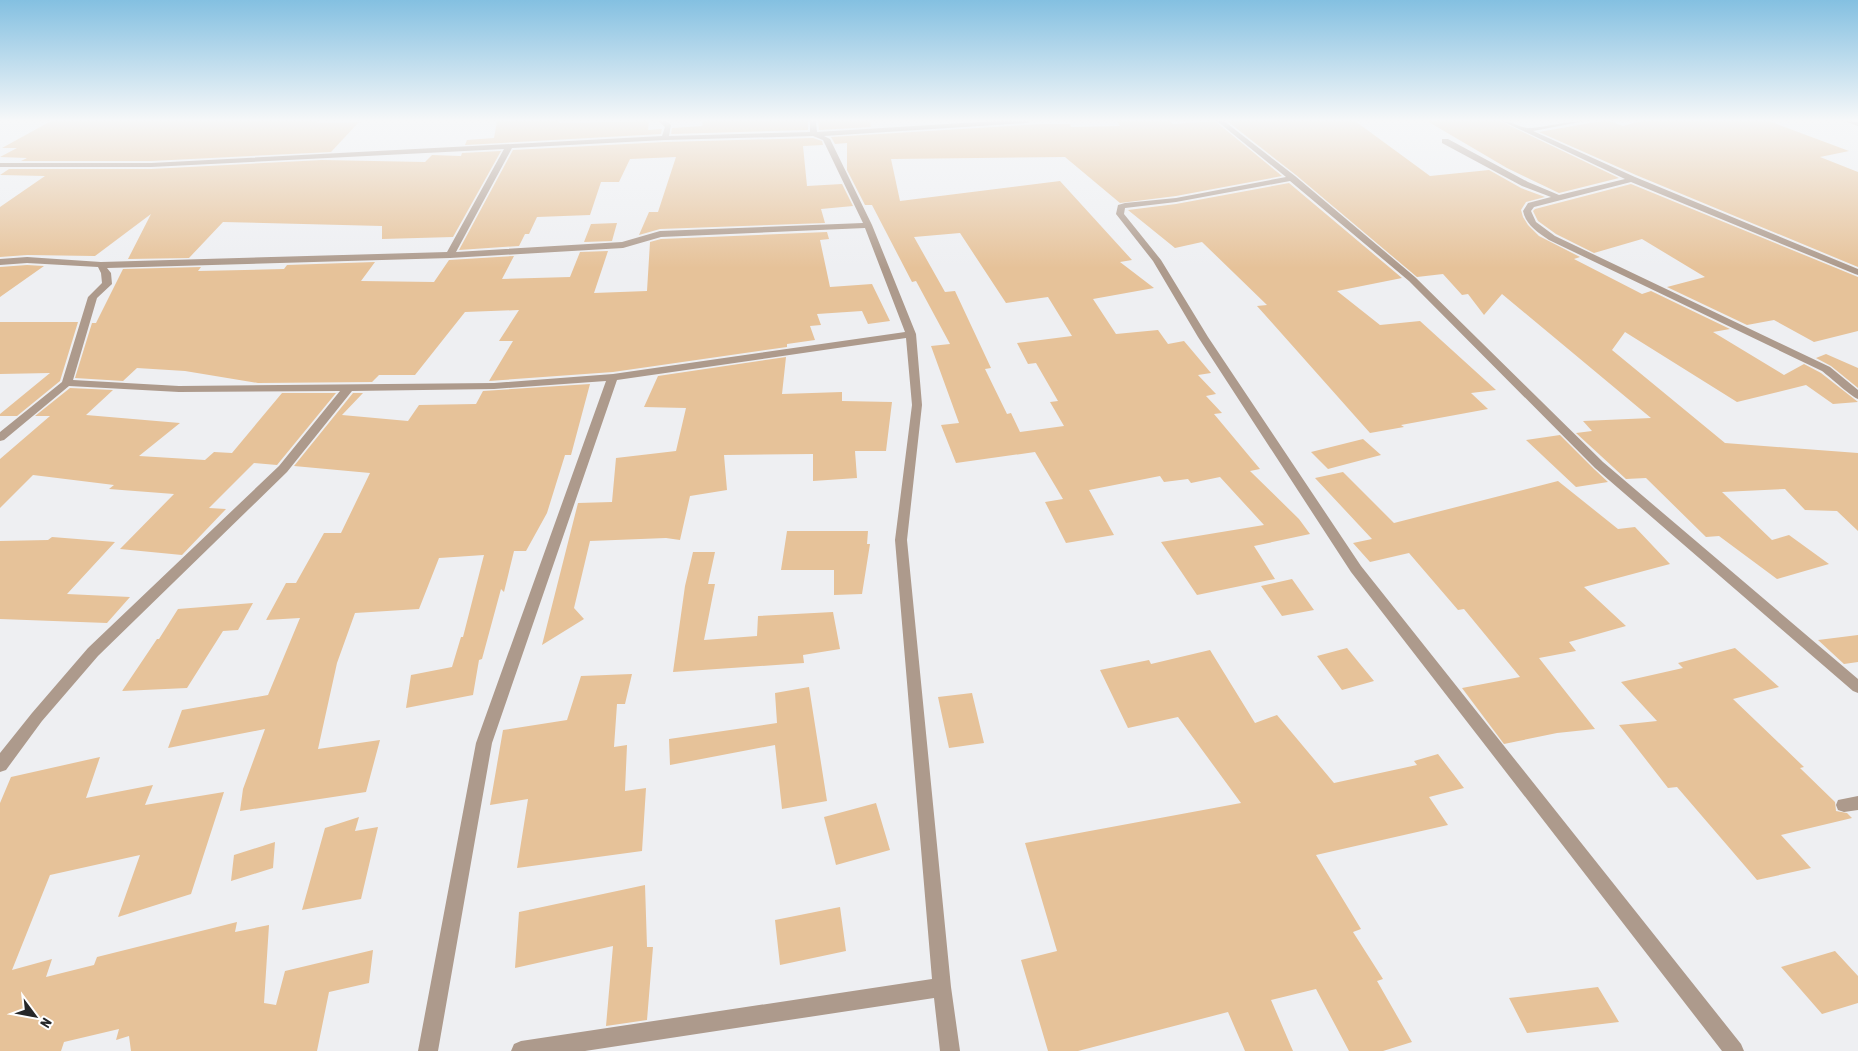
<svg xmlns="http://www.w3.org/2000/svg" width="1858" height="1051" viewBox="0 0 1858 1051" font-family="'Asap Condensed',sans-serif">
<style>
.building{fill:#e6c299;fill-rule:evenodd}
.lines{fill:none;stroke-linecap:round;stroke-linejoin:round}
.street{fill:#ad9a8c;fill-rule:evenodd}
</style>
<rect width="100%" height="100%" fill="#eeeff2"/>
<path class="building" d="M51,121h269l-3,2 42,-1 -28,30 -180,9h-130l6,-3 -27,-1 17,-9h-15z
M497,121h62v2l90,-2 -1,9 14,-1 -1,5 -196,11 2,-5 27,-2z
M703,121h105v9l-137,4 1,-6 30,-2z
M818,121h52l1,6 -52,3z
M1117,121h53l3,3 42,-3 67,55 -106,20 -56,7 -55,-46 -174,2 9,42 160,-20 72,79 -12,2 34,26 -61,11 23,35 42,-4 10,14 16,-3 27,32 -13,2 18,19 -10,2 16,17 -8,1 46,55 -10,2 49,48 11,15 -56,12 21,33 -78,16 -36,-53 103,-17 -44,-48 -29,6 -3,-4 -24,3 -4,-6 -71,14 25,45 -48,8 -21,-41 18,-3 -28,-47 -79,11 -15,-38 18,-2 -28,-77 19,-2 -34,-63 -4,1 -40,-77h-7l-18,-35v-27l-12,1 -4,-7 211,-13h28l1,3 49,-1zM960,233l46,70 42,-6 24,39 -55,7 11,21 8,-1 22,38 -8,1 14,24 -44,6 -9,-19 -4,1 -22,-45 6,-1 -36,-77 -10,1 -31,-55z
M1227,121h128l75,55 59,-6 32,18 24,9 -19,5 -5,8 2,7 5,8 11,11 41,21 -6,2 68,35 9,-3 79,38 -17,3 71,43 20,-11 17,9 37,29 -25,2 -27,-19 -69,17 -112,-70 -13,18 113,93 133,10v78l-21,-20 -32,-1 -20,-21 -63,3 50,48 17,-5 40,29 -52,15 -58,-43 -13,1 -60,-59 -20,1 -50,-46 16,-2 -9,-10 68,-3 -149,-124 -18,21 -16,-21 -6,1 -19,-21 -26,3 -121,-102z
M1427,121h73l119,57 -60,15 -52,-25z
M1601,121h9l13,5 18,-5h128l80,30 -29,6 38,15v95l-222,-92 -97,-43z
M813,138l9,3 1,4 -20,1 4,40 35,-2 11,22 -32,3 4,14 -165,6 -21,6 10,-23h9l18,-55 -46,2 -11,23h-18l-11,33 -53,2 -8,17h-4l-6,12 -60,4 54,-100 152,-8z
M501,151l-48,86 -71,2v-13l-159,-4 -34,36 -61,1 23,-45 -56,42 -68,-1 -27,2v-50l45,-31 -45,-1 9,-6h142l171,-9 103,2 7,-7 29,1 1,-3z
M1289,183l113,95 -65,13 43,34 40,-4 76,69 -25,3 17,16 -87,16 3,2 -34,6 -113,-127 10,-1 -65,-63 -27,6 -47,-38 48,-6z
M1631,184l227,93v54l-44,11 -40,-22 -27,5 -80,-38 38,-10 -63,-38 -48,14 -38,-19 -18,-13 -5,-10 2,-2z
M617,223l-5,18 -28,1 7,-18z
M827,232l2,7 -9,1 10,47 42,-3 18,37 -22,3 -6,-13 -45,3 4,11 -11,1 5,14 -28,4v3l-174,25 -124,9 24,-40h-14l20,-31 -54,2 -50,63h-36l-7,7 -114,1 -73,-12 -48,-3 -14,13 -48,-3 17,-55h4l27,-54 78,-2 -3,4 86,-2 3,-4 88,-3 -14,19 73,1 15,-22 65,-4 -12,23 68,-2 10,-25 28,-1 -14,42 53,-2 3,-49 11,-3z
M27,265l17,1 -44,31v-30z
M0,322h78l-18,59 -43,35h-17v-2l50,-41 -50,1z
M1826,354l32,14v20l-27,-22 -15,-8z
M786,357l-4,37 60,-2v9l50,1 -6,49h-31l2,27 -44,3v-27l-89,1 3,35 -37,6 -10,44 -14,-2 -76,3 -16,67 10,11 -42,26 36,-142 34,-1 4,-44 60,-7 10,-43 -42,-1 14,-31z
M590,384l-19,71h-6l-18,58 -21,38h-12l-10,41 -3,-3 -19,70 -3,1 -6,35 -67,13 5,-33 41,-8 9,-30h2l21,-82 -45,3 -20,51 -64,4 -18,50 -19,86 62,-9 -14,52 -126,19 3,-22 22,-60 -97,19 14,-38 86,-15 32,-77 -34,2 20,-37h10l28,-50h17l29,-60 -76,-7 59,-73h10l-21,22 66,6 11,-16 57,-1 7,-13z
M70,388l43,2 -27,25 94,8 -41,33 66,4 9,-8 18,1 50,-60h54l-59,72 -23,-2 -45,45 17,1 -44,46 -62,-6 54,-55 -65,-5 5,-4 -81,-10 -33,33v-49l50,-43h-15z
M1560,435l34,34 14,13 -32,5 -50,-47z
M1363,439l18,16 -53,14 -17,-17z
M1343,472l51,51 164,-42 60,48 17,-2 35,37 -86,23 42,39 -57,16 7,9 -37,7 56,71 -38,4 -53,11 -42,-56 58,-11 -56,-68 -6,1 -49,-57 -39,9 -17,-19 19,-4 -57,-61z
M787,531h81l-1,13h3l-8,50 -28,1v-25h-53z
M52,537l63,5 -48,52 63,3 -23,26 -107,-4v-78l48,-1z
M693,552h22l-7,32h7l-11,56 53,-4 1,-20 75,-4 7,37 -37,6 1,8 -131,9 12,-86z
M1292,579l22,31 -32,6 -21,-30z
M253,603l-15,27 -15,1 -36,57 -65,3 35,-52h2l19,-30z
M1858,635v27l-14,2 -26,-24z
M1347,648l13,16 14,17 -32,9 -25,-34z
M1735,648l44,39 -46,12 71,68 -4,1 35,34 1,9 11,2 5,5 -71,17 30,33 -54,12 -80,-93 -9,1 -49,-63 38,-4 -36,-39 62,-14 -5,-5z
M1210,650l45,73 22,-8 57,68 83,-18 -3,-4 24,-7 26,34 -35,9 19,28 -132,30 45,74 -8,3 30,47 -6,2 35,61 -29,9h-34l-33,-62 -45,11 22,51h-48l-17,-39 -150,39h-30l-27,-91 36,-9 -32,-108 216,-40 -63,-86 -50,11 -28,-58 49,-10 2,4z
M632,674l-7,30h-8l-3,43 13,-2 -2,46 21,-3 -4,63 -125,17 11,-69 -38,6 13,-75 64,-10 14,-44z
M809,687l18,114 -45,8 -7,-64 -105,20 -1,-26 108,-16 -2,-30z
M972,693l12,50 -35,5 -11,-51z
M100,757l-14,41 67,-13 -8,20 79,-13 -33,102 -73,23 22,-62 -90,20 -38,95 40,-11 -6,18 48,-12 3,-8 140,-35 -2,10 34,-7 -5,78 12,2 9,-34 88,-21 -4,33 -40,9 -12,59h-186l-2,-15 -13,4 3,-11 -55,13 -3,9h-61v-248l11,-26z
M876,803l14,47 -54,15 -12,-48z
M359,817l-4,14 23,-4 -17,72 -59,11 23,-82z
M275,842l-2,26 -42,13 3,-26z
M645,885l2,62h6l-6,73 -41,6 7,-80 -98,22 4,-56z
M840,907l6,44 -66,14 -5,-45z
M1835,951l23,25v27l-36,11 -41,-47z
M1598,987l21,35 -92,11 -18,-35z"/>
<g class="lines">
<path class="street" d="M658,121h8l5,4 -2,11 141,-4v-11h6l1,11 178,-11h35l-3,2 -203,13 6,3 42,86 44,109 6,71 -15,135 44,447 9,64h-20l-6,-53 -349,53h-74l3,-7 7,-3 411,-62 -37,-439 17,-135 -6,-67 -289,42 -125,363 -54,308h-20l58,-308 130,-362 -112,8 -142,2 -65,81 -189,184 -56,65 -36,49 -6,2v-19l32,-40 56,-65 191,-182 61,-75 -161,1 -110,-6 -65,54 -4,1v-9l62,-50 26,-85 14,-14 -1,-10 -3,-6 -71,-4 -27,2v-6l27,-2 74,5 346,-10 57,-103 -353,18h-151v-4h151l511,-27 3,-9zM813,136l10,4 40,83 -203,8 -38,11 -166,10 56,-104 153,-8zM865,228l40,104 -292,42 -119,9 -315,3 -106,-6 24,-82 15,-14 -1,-11 -4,-5 343,-10 173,-10 38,-11z
M1217,121h7l71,55 120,101 188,185 255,217v14l-5,-2 -258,-223 -186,-187 -119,-100 -114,21 -51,6 -1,6 37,46 47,77 153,229 380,478 3,7h-22l-371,-479 -153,-235 -45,-76 -37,-47 2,-9 7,-2 51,-5 110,-21z
M1502,121c9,0 18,7 27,7 19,-1 37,-7 56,-7l-52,10 102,46 223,92v6l-3,-1 -224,-92 -97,25 -3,4 5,11 19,14 275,131 28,23v9c-5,-1 -28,-22 -36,-28l-273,-131c-12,-8 -23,-15 -26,-29l5,-8 23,-6 -29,-11 -80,-43v-4h6l80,43 31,13 66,-16z
M1846,121l12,1v4l-11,-4z
M1858,796v14l-14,2 -6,-2 -2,-5 2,-5z"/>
</g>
<linearGradient id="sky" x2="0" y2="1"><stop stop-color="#84c0e1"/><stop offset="0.45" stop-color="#f7f8f9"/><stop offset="1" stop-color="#f7f8f9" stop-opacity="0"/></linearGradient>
<rect width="1858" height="268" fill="url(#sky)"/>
<g transform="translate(35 1016) rotate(122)" stroke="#ffffff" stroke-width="4" paint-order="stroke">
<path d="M0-4L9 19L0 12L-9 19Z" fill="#262728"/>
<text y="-8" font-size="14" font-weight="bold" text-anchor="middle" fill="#262728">N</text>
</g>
</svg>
